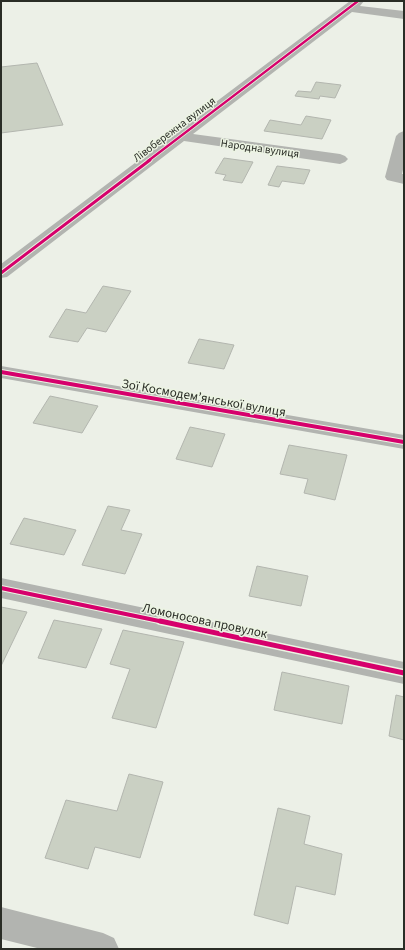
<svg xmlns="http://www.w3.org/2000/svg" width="405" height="950" viewBox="0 0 405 950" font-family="'Source Sans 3',sans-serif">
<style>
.building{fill:#cad0c3;stroke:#b3b6af}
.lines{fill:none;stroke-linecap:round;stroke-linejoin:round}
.minor{fill:#b2b4b0;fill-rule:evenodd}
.cycleway-far3-casing{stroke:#ecf4e3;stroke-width:4}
.cycleway-far2-casing{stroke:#ecf4e3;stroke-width:5}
.cycleway-far1-casing{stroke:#ecf4e3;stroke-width:6}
.cycleway-casing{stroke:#ecf4e3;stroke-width:8}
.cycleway-far3{stroke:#d6006c;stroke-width:2.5}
.cycleway-far2{stroke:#d6006c;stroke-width:3}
.cycleway-far1{stroke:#d6006c;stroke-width:4}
.cycleway{stroke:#d6006c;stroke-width:5}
.labels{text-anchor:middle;stroke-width:3;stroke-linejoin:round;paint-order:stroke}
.far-street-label{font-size:11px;fill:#2a2d26;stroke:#ecf4e3}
.street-label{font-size:13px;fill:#2a2d26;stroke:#ecf4e3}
</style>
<rect width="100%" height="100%" fill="#ecf0e7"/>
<path class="building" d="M37,63l26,62 -62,8v-66z
M316,82l25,3 -6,13 -15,-2 -1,3 -24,-3 3,-5 13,1z
M306,116l25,4 -9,19 -58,-8 6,-11 31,5z
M224,158l29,4 -11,21 -19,-3 3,-5 -11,-2z
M277,166l33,4 -6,14 -22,-3 -3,6 -11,-2z
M103,286l28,5 -25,41 -19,-4 -9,14 -29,-5 17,-28 20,4z
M199,339l35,6 -10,24 -36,-6z
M50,396l48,10 -16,27 -49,-10z
M190,427l35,7 -13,33 -36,-8z
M289,445l58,10 -12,45 -31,-7 4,-14 -28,-5z
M108,506l22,4 -9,20 21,4 -17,40 -43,-9z
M24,518l52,12 -12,25 -54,-11z
M257,566l51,10 -7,30 -52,-10z
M1,607l26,5 -26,54z
M54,620l48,9 -16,39 -48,-10z
M123,630l61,12 -28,86 -44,-10 18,-49 -20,-5z
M282,672l67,14 -7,38 -68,-14z
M396,695l8,2v43l-15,-4z
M129,774l34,8 -23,76 -45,-11 -7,22 -43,-11 21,-58 51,11z
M278,808l32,8 -6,28 38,10 -7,41 -39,-9 -8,38 -34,-9z"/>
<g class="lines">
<path class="minor" d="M350,1h14l-4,5 44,5v8l-52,-7 -159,122 147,20 5,2 3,3 -3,3 -5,2 -156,-23 -177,136 -6,1v-14z
M404,131v34l-2,9h2v10l-17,-4 -2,-3 11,-41 3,-3z
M1,366l403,69v14l-403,-71z
M1,578l403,84v22l-403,-86z
M1,907l102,26 11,5 5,11h-78l-40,-10z"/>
<defs>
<path id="cycleway-far3" d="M148,161l210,-160"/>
<path id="cycleway-far2" d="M1,273l149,-113"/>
<path id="cycleway-far1" d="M1,372l403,70
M1,588l163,34"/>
<path id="cycleway" d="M160,621l244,52"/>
</defs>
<use href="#cycleway-far3" class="cycleway-far3-casing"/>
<use href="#cycleway-far2" class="cycleway-far2-casing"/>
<use href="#cycleway-far1" class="cycleway-far1-casing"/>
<use href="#cycleway" class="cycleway-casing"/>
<use href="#cycleway-far3" class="cycleway-far3"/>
<use href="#cycleway-far2" class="cycleway-far2"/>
<use href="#cycleway-far1" class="cycleway-far1"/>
<use href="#cycleway" class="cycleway"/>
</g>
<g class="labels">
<g class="far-street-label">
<text transform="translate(174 129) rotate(-37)" y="4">Лівобережна вулиця</text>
<text transform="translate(260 148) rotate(8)" y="4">Народна вулиця</text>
</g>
<g class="street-label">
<text transform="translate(204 397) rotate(10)" y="5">Зої Космодем’янської вулиця</text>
<text transform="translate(205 620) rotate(12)" y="5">Ломоносова провулок</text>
</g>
</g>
<rect width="405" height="950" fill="none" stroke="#2a2d26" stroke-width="4"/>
</svg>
